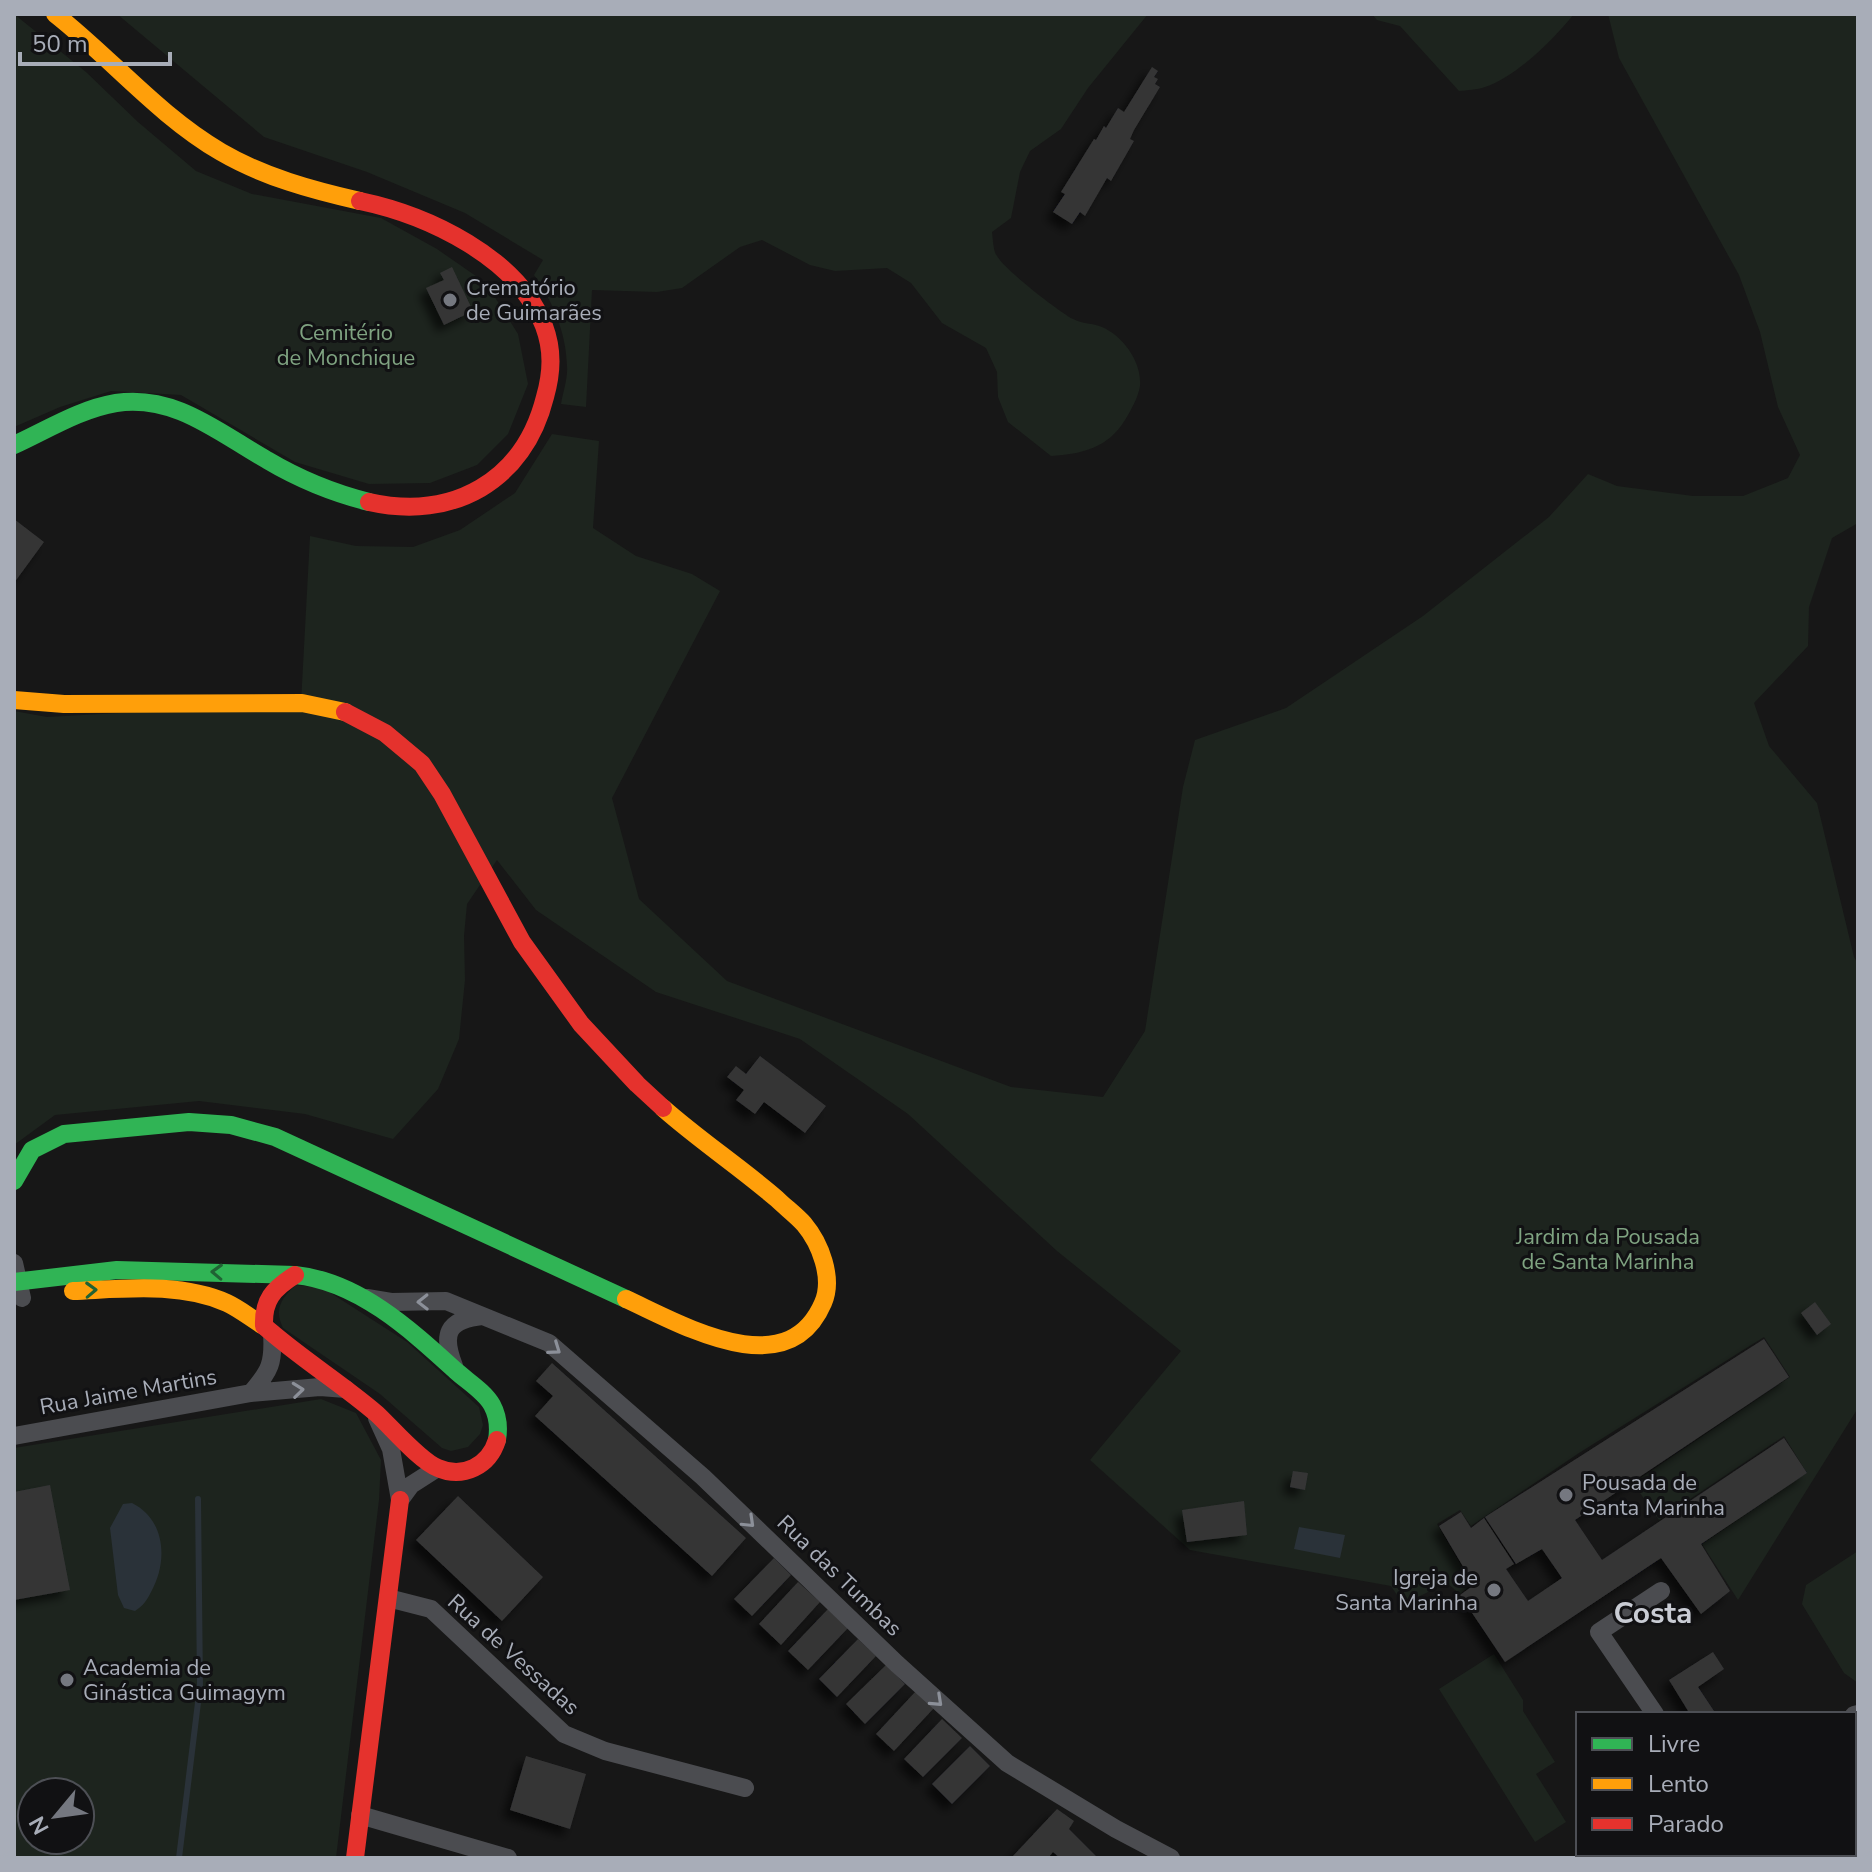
<svg xmlns="http://www.w3.org/2000/svg" width="1872" height="1872" viewBox="0 0 1872 1872" font-family="'Nunito Sans',sans-serif">
<style>
.green{fill:#1d241e;fill-rule:evenodd}
.water{fill:#2a3239}
.lines{fill:none;stroke-linecap:round;stroke-linejoin:round}
.stream{stroke:#2a3239;stroke-width:6}
.building{fill:#353536;filter:url(#shadow)}
.street{stroke:#4b4c50;stroke-width:18}
.fast{stroke:#30b455;stroke-width:18}
.slow{stroke:#ff9f0a;stroke-width:18}
.jam{stroke:#e5322d;stroke-width:18}
.oneway{stroke:#206234}
.oneway2{stroke:#8c9099}
.poi-dot{fill:#757880;stroke:#111113;stroke-width:3}
.labels{text-anchor:middle;stroke-width:6;stroke-linejoin:round;paint-order:stroke}
.poi-label{font-size:22px;fill:#a8adb8;stroke:#111113;text-anchor:start}
.park-label{font-size:22px;fill:#7fa381;stroke:#111113}
.street-label{font-size:22px;fill:#a8adb8;stroke:#111113}
.district-label{font-size:30px;font-weight:bold;fill:#c9ccd4;stroke:#111113}
</style>
<defs>
<filter id="shadow"><feDropShadow dx="-7" dy="7" stdDeviation="4" flood-color="#0009"/></filter>
</defs>
<rect width="100%" height="100%" fill="#171717"/>
<path class="green" d="M14,14l72,58 52,50 58,49 56,23 129,24 56,31 49,34 32,51 10,50 -20,50 -31,31 -47,18 -61,1 -74,-22 -114,-67 -70,-4 -51,16 -46,20z
M117,14h1031l-60,74 -27,41 -31,22 -10,21 -9,46 -19,14c1,7 1,19 5,24 7,13 61,55 76,63 9,5 20,4 29,8 21,9 40,35 38,59 -2,12 -9,24 -15,34 -17,28 -43,34 -74,36l-43,-34 -10,-25 -1,-25 -11,-24 -44,-25 -31,-40 -24,-15 -52,3 -25,-6 -48,-25 -22,7 -58,41 -25,4 -65,-2 -6,117 -25,-3c2,-12 7,-26 6,-38 -1,-34 -14,-64 -33,-91l9,-15 -78,-47 -98,-41 -103,-35z
M1372,14h202c-20,25 -58,63 -89,73 -8,3 -18,3 -26,4l-59,-65 -23,-6z
M1608,14h250v509l-26,15 -23,69 -1,39 -54,57 15,43 48,57 37,154 4,7v444l-120,192 -36,-56 105,-71 -23,-37 -125,84 -26,-37 157,-106 -26,-40 -185,116 -108,73 -11,-16 -23,14 35,60 -12,10 -13,-11 -44,21 -12,-18 -201,-36 -100,-90 91,-109 -124,-100 -149,-137 -108,-75 -144,-47 -120,-82 -39,-50 -30,44 -3,32 1,44 -6,59 -21,50 -45,50 -88,-25 -106,-13 -144,14 -41,30v-434l33,6 254,-14 9,-167 46,10 57,1 47,-17 55,-37 37,-59 47,7 -6,87 43,28 56,18 28,17 -108,207 27,101 88,82 284,106 92,10 42,-66 38,-244 12,-47 91,-32 137,-92 126,-99 39,-43 29,12 76,10h50l45,-18 12,-23 -22,-48 -18,-75 -21,-57 -120,-217z
M296,1285l27,3 84,54 72,65 4,18 -3,9 -12,13 -17,4 -9,-3 -62,-54 -97,-66c-9,-19 -2,-30 13,-43z
M321,1399l35,14 25,47 -2,40 -43,358h-322v-410zM32,1792h48v48h-48z
M1858,1551v132l-14,-10 -42,-69 4,-19z
M1494,1654l29,46v11l32,51 -19,12 30,48 -31,20 -96,-153z"/>
<path class="water" d="M132,1503c34,17 36,59 19,89 -4,8 -8,14 -16,19l-11,-3 -6,-13 -8,-67 13,-24z
M1299,1527l46,8 -5,23 -46,-9z"/>
<g class="lines">
<path class="stream" d="M179,1858l21,-172 -2,-187"/>
</g>
<path class="building" d="M1152,67l6,4 -4,6 4,2 -3,5 5,3 -26,43 -4,9 4,2 -23,40 -4,-3 -22,38 -5,-4 -8,12 -19,-12 12,-18 -4,-2 33,-53 2,1 8,-14 2,2 12,-20 6,4z
M452,267l21,44 -29,14 -18,-37 18,-8 -4,-7z
M14,519l30,23 -30,41z
M760,1056l66,50 -21,27 -41,-31 -9,12 -19,-14 8,-10 -17,-13 9,-11 10,8z
M1815,1302l16,22 -14,11 -16,-22z
M1764,1339l25,38 -214,143 27,40 182,-122 23,35 -106,71 29,47 -29,23 -40,-56 -156,104 -45,-67 14,-10 -35,-59 22,-14 10,16 13,-10 30,46 -8,5 22,32 34,-23 -20,-29 -26,15 -31,-47z
M552,1363l194,175 -34,38 -177,-160 18,-20 -17,-15z
M1293,1471l15,2 -3,17 -15,-3z
M50,1485l20,105 -56,10v-108z
M458,1496l85,81 -41,44 -86,-81z
M1244,1501l3,34 -60,7 -5,-32z
M774,1558l17,17 -39,41 -18,-17z
M798,1582l22,20 -39,43 -22,-21z
M828,1609l20,19 -40,42 -20,-19z
M858,1639l18,17 -39,41 -18,-18z
M1713,1652l11,17 -26,18 18,27h-26l-21,-34z
M886,1665l19,19 -40,40 -19,-20z
M916,1691l18,17 -40,43 -18,-17z
M942,1719l20,19 -39,39 -19,-18z
M970,1746l20,20 -38,38 -20,-20z
M526,1756l60,18 -16,55 -60,-19z
M1057,1809l17,12 -5,8 29,29h-38l-7,-6 -5,6h-33l-2,-2z
M1776,1854h46l3,4h-47z"/>
<g class="lines">
<path class="street" d="M14,1263l8,35
M367,1298l24,4 55,-1 103,42 154,134 194,187 110,99 109,66 55,29
M454,1366c-12,-31 -8,-46 28,-50
M251,1393c19,-22 23,-30 21,-60
M377,1418l14,31 9,51
M14,1436l237,-43 69,-6 26,2
M400,1500l11,-15 25,-16
M388,1598l43,11 133,125 41,17 140,37
M1655,1714l-56,-82 62,-41
M1854,1715l4,-1
M360,1815l148,43
M1725,1858l4,-4
M1741,1858l4,-4"/>
<path class="fast" d="M14,445c33,-15 66,-36 102,-42 59,-9 103,30 151,57 32,19 66,33 102,42
M14,1181l18,-31 32,-16 125,-12 42,3 44,12 351,162
M14,1282l103,-12 178,5c63,6 116,55 161,96 11,10 29,21 36,34 6,11 7,23 5,35"/>
<path class="slow" d="M55,14c56,44 104,102 166,138 43,25 91,38 139,49
M14,700l50,4 238,-1 43,9
M73,1291c50,-2 107,-9 154,12 13,6 25,16 37,23
M626,1299c55,25 161,88 197,4 11,-25 -3,-60 -19,-79 -8,-9 -19,-17 -27,-25 -37,-32 -78,-59 -114,-91"/>
<path class="jam" d="M360,201c67,14 158,56 184,125 9,24 8,46 1,71 -21,84 -92,124 -176,105
M345,712l40,21 37,31 20,30 80,148 59,82 56,60 26,24
M295,1275c-22,14 -32,25 -31,51 36,32 77,57 113,88 15,14 44,48 61,54 25,11 51,-2 59,-28
M355,1858l45,-358"/>
</g>
<defs><path id="oneway-chevron" d="M-2-3.5L2.5 0L-2 3.5" fill="none" stroke-width="1.6" stroke-linecap="round" stroke-linejoin="round" transform="scale(2)"/></defs>
<g class="oneway">
<use href="#oneway-chevron" transform="translate(217 1272) rotate(-178)"/>
<use href="#oneway-chevron" transform="translate(91 1290) rotate(-2)"/>
</g>
<g class="oneway2">
<use href="#oneway-chevron" transform="translate(423 1302) rotate(179)"/>
<use href="#oneway-chevron" transform="translate(555 1349) rotate(35)"/>
<use href="#oneway-chevron" transform="translate(298 1390) rotate(-6)"/>
<use href="#oneway-chevron" transform="translate(749 1522) rotate(44)"/>
<use href="#oneway-chevron" transform="translate(937 1701) rotate(43)"/>
</g>
<g class="poi-dot">
<circle cx="450" cy="300" r="8"/>
<circle cx="1566" cy="1495" r="8"/>
<circle cx="1494" cy="1590" r="8"/>
<circle cx="67" cy="1680" r="8"/>
</g>
<g class="labels">
<g class="poi-label">
<text x="466" y="295">Crematório<tspan x="466" dy="25">de Guimarães</tspan></text>
<text x="1582" y="1490">Pousada de<tspan x="1582" dy="25">Santa Marinha</tspan></text>
<text x="1478" y="1585" text-anchor="end">Igreja de<tspan x="1478" dy="25">Santa Marinha</tspan></text>
<text x="83" y="1675">Academia de<tspan x="83" dy="25">Ginástica Guimagym</tspan></text>
</g>
<g class="park-label">
<text x="346" y="340">Cemitério<tspan x="346" dy="25">de Monchique</tspan></text>
<text x="1608" y="1244">Jardim da Pousada<tspan x="1608" dy="25">de Santa Marinha</tspan></text>
</g>
<g class="street-label">
<text transform="translate(128 1391) rotate(-10)" y="8">Rua Jaime Martins</text>
<text transform="translate(840 1575) rotate(44)" y="8">Rua das Tumbas</text>
<text transform="translate(514 1654) rotate(42)" y="8">Rua de Vessadas</text>
</g>
<g class="district-label">
<text x="1653" y="1623">Costa</text>
</g>
</g>
<rect width="1872" height="1872" fill="none" stroke="#a8adb8" stroke-width="32"/>
<rect x="1576" y="1712" width="280" height="144" fill="#111113" stroke="#4d4f55" stroke-width="2"/>
<rect x="1592" y="1738" width="40" height="12" fill="#30b455" stroke="#4d4f55" stroke-width="2"/>
<text x="1648" y="1752" font-size="24" fill="#a8adb8">Livre</text>
<rect x="1592" y="1778" width="40" height="12" fill="#ff9f0a" stroke="#4d4f55" stroke-width="2"/>
<text x="1648" y="1792" font-size="24" fill="#a8adb8">Lento</text>
<rect x="1592" y="1818" width="40" height="12" fill="#e5322d" stroke="#4d4f55" stroke-width="2"/>
<text x="1648" y="1832" font-size="24" fill="#a8adb8">Parado</text>
<g transform="translate(56 1816) rotate(241)"><circle r="38" fill="#111113" stroke="#4d4f55" stroke-width="2"/>
<path d="M0-6L14 30L0 20L-14 30Z" fill="#757880"/>
<text y="-12" font-size="22" font-weight="bold" text-anchor="middle" fill="#a8adb8">N</text>
</g>
<path d="M20 52v12h150v-12" fill="none" stroke="#a8adb8" stroke-width="4"/>
<text x="32" y="52" font-size="24" fill="#a8adb8" stroke="#111113" stroke-width="6" paint-order="stroke">50 m</text>
</svg>
